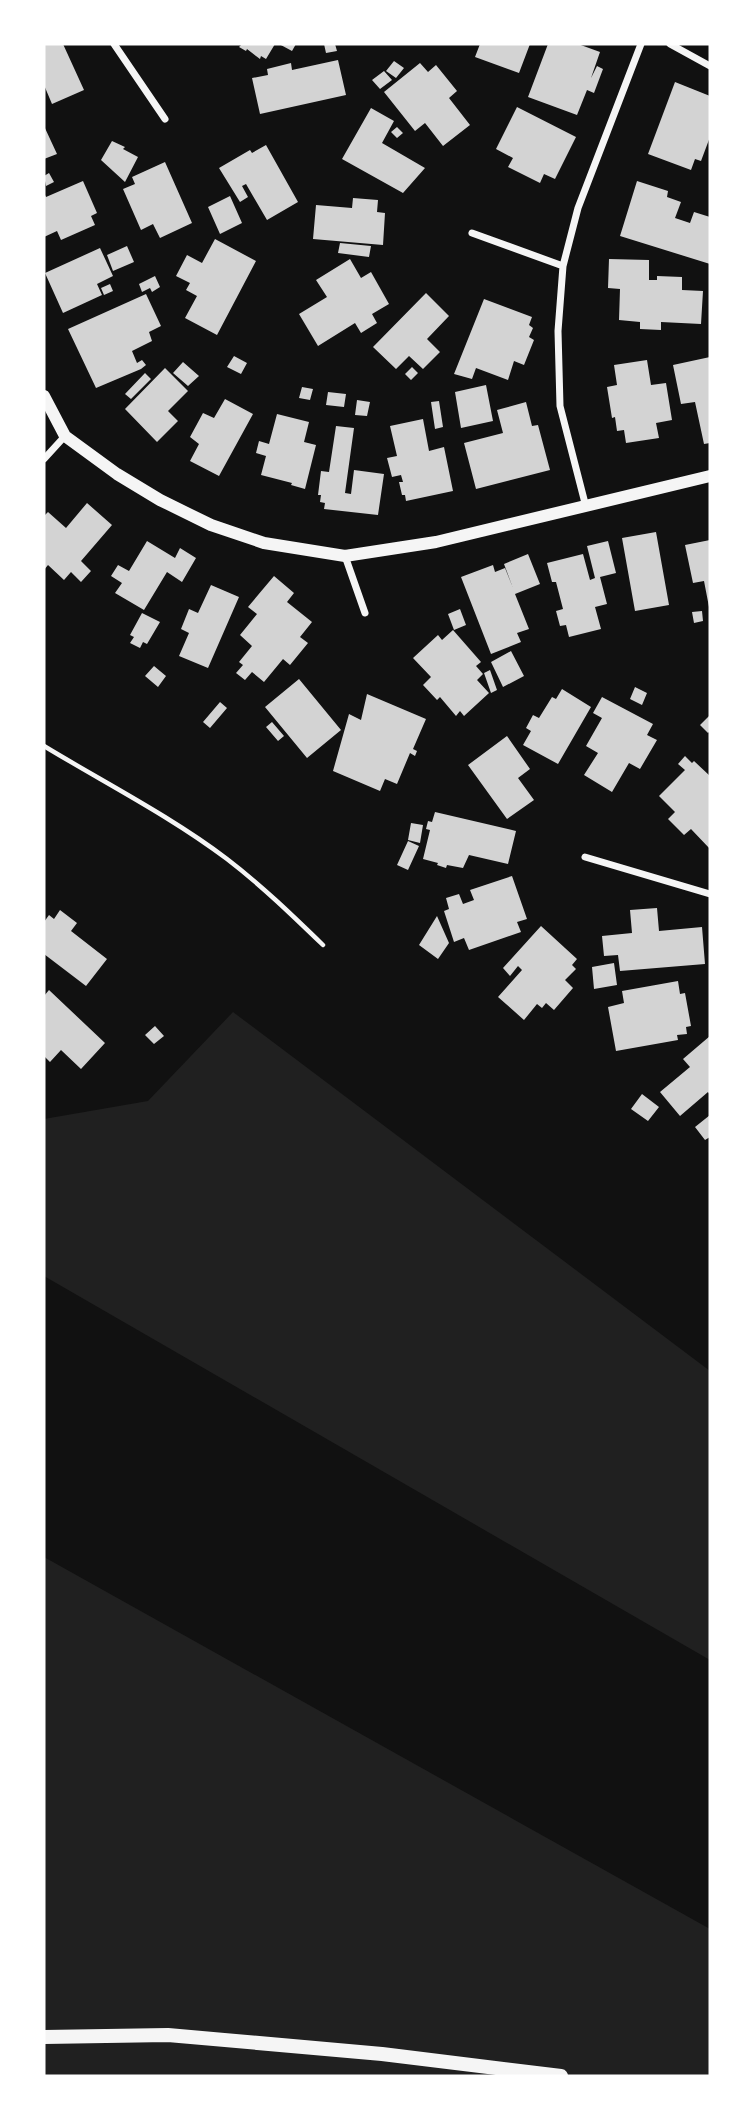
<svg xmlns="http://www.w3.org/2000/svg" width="754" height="2120" viewBox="0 0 754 2120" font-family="Barlow,sans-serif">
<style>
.green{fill:#202020}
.building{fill:#d3d3d3}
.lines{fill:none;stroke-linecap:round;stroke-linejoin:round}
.path{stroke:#f5f5f5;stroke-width:4.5}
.minor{stroke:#f5f5f5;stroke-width:7}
.tertiary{stroke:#f5f5f5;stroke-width:12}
.secondary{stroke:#f5f5f5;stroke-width:14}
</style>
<rect width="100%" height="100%" fill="#111"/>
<path class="green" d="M233,1012l477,359v289l-666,-384v-157l104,-18z
M44,1557l666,372v147h-666z"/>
<path class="building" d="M44,44h19l21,46 -32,14 -8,-19z
M242,44h33l-9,15 -5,-3 -1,3 -13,-10 -1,2 -7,-4z
M279,44h17l-4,7z
M324,44h11l2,7 -11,2z
M480,44h50l-11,29 -44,-16z
M548,44h30l22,8 -9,26 6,-12 6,3 -9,24 -7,-3 -10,25 -49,-18z
M338,60l8,35 -86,19 -8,-36 16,-3 -1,-6 24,-6 1,7z
M394,61l10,7 -8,10 -10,-7z
M420,63l8,9 8,-7 21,26 -8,7 21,27 -27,21 -18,-23 -10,8 -31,-39z
M384,71l8,9 -12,9 -8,-9z
M675,82l35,14v41l-9,24 -6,-2 -4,11 -43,-16z
M517,107l59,30 -21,42 -11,-5 -4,9 -32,-16 5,-9 -17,-9z
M371,108l23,13 -12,22 43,25 -22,25 -61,-34z
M44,126l13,28 -13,5z
M397,127l6,6 -6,5 -6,-6z
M112,141l13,6 -2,2 15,8 -13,25 -24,-22z
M266,145l32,57 -31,18 -21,-36 -4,2 6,11 -8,5 -21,-34 31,-18 2,3z
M165,162l27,61 -32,15 -7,-14 -12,6 -18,-41 12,-5 -3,-7z
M49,173l5,9 -8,4 -2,-10z
M83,181l14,32 -6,3 4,9 -34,15 -4,-9 -13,6v-44l2,4z
M637,181l31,10 -1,6 14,5 -6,16 15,5 4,-11 16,5v47l-90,-28z
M230,196l12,27 -22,11 -12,-27z
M353,198l25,2 -1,12 8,1 -2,32 -70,-6 3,-34 36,3z
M215,239l41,22 -39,74 -32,-17 12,-22 -11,-6 4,-7 -14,-7 11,-21 15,8z
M340,243l31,3 -2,11 -31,-4z
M127,246l7,16 -21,9 -6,-16z
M100,248l13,28 -16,8 5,11 -39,18 -18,-40z
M350,259l11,19 10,-6 18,32 -17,10 5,9 -16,10 -6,-10 -37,23 -19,-32 28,-17 -11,-17z
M609,259l40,1v20h8v-4l25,1v13l21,1 -2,33 -40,-2v8l-21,-1v-7l-21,-2 1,-31 -12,-1z
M155,276l5,11 -8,5 -2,-4 -8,4 -3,-8z
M110,284l3,7 -9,4 -3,-7z
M426,293l23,23 -22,23 13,13 -17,17 -14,-13 -13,13 -23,-22z
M146,294l15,32 -12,6 3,9 -20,10 5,12 5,-3 4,5 -5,4 -45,19 -28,-59z
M484,299l48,18 -3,8 4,3 -4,9 5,3 -10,25 -10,-4 -6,19 -32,-12 -4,11 -18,-5z
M234,356l13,7 -6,11 -14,-7z
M710,357v86l-6,1 -9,-42 -14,2 -8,-39z
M647,360l4,25 15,-2 6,37 -16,3 3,15 -33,5 -2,-13 -7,1 -2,-14 -3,1 -5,-31 10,-2 -3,-20z
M183,362l16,14 -11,10 -15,-13z
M412,367l6,6 -7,7 -6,-6z
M165,368l23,23 -20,20 10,10 -21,21 -32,-33z
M145,373l6,6 -20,20 -6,-5z
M486,385l7,36 -32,7 -6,-36z
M302,387l11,2 -3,11 -11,-2z
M328,392l18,2 -2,13 -18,-2z
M225,399l28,15 -34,62 -29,-15 9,-17 -9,-7 13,-24 11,5z
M357,400l13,2 -3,14 -12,-1z
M439,401l4,26 -8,2 -4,-27z
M526,402l6,24 6,-1 12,45 -74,19 -12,-46 39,-10 -6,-23z
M277,414l32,8 -5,20 12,3 -11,44 -14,-4 1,-2 -31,-8 5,-19 -10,-3 3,-12 10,3z
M423,419l6,32 15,-4 9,44 -47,10 -1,-6h-3l-3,-13h4l-2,-7 -9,2 -5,-19 10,-2 -7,-30z
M336,426l18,2 -9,65 6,1 3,-24 30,4 -6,41 -54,-6 1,-6 -5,-1 1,-7h-3l3,-24 8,1z
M87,503l25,22 -31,36 10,10 -10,11 -10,-10 -7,8 -16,-15 -4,5v-54l4,-4 18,16z
M656,532l13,73 -34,6 -13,-73z
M710,540v67h-1l-5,-26 -11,2 -8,-38z
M147,541l28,17 5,-10 16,10 -14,24 -15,-10 -23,38 -29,-17 7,-10 -11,-7 7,-11 11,6z
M608,541l8,32 -16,4 7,27 -12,3 6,22 -32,8 -3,-12 -6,1 -4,-15 7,-2 -7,-27h-4l-5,-19 36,-9 7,26 5,-2 -8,-32z
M528,554l12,30 -25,10 14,35 -12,4 4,9 -30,12 -30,-77 32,-12 2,7 10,-4 8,20 -9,-24z
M274,576l20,17 -7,9 25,20 -12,15 8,6 -18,22 -7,-6 -19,23 -12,-10 -7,8 -9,-7 7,-8 -4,-3 13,-16 -12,-11 17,-21 -9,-7z
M211,585l28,12 -31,71 -29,-12 10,-23 -8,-4 8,-20 9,4z
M460,609l6,16 -12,5 -6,-16z
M702,611l1,10 -9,2 -2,-11z
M142,613l18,9 -13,22 -4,-2 -3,6 -10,-5 4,-6 -4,-2z
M453,630l28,32 -5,4 7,8 -6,6 12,13 -25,23 -4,-5 -4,5 -16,-19 -3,3 -14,-15 8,-8 -18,-19 25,-23 4,5z
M511,651l13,25 -21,11 -12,-25z
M154,666l12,10 -8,11 -13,-11z
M490,670l7,20 -6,3 -7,-20z
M299,679l42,51 -34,28 -42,-51z
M635,687l12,6 -5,12 -12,-6z
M562,689l29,18 -33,57 -35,-19 8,-14 -5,-3 7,-13 6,3 13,-21 4,2z
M367,694l59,25 -13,30 4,2 -2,5 -5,-3 -13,31 -12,-5 -5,12 -47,-20 16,-57 12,6z
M602,697l51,27 -6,11 10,5 -17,29 -11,-6 -17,29 -28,-17 14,-22 -12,-7 16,-28 -9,-5z
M220,702l7,6 -17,20 -7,-6z
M710,715v16l-2,2 -8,-8z
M272,722l12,14 -6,5 -12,-14z
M507,736l23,33 -12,9 16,22 -27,19 -39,-54z
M685,756l7,7 2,-2 16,15v73l-19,-20 -7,6 -16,-16 7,-7 -16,-16 26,-26 -7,-6z
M435,812l81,19 -8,33 -39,-9 -6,13 -16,-3 -1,3 -9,-3 1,-2 -15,-4 7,-29 -4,-1 2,-8 4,1z
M411,823l12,2 -3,18 -12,-3z
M408,841l11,5 -11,24 -11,-5z
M512,876l15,43 -10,3 4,10 -52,18 -5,-12 -10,4 -10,-31 5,-2 -3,-11 13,-4 4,10 11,-4 -4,-10z
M657,908l2,23 43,-4 3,37 -85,7 -2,-16 -14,1 -2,-20 30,-3 -2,-23z
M60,910l17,13 -6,8 36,28 -21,27 -42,-32v-32l5,-7 5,4z
M437,916l12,27 -11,16 -19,-14z
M541,926l36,33 -5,6 4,4 -11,11 8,8 -19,22 -8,-7 -4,5 -5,-4 -13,16 -26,-23 24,-27 -4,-4 -8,10 -7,-8z
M614,963l3,22 -23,4 -2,-22z
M678,981l2,13 5,-1 6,33 -5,1 1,7 -10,1 1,5 -62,11 -8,-44 16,-4 -2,-12z
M49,990l56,53 -24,26 -20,-19 -11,12 -6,-6v-60z
M155,1026l9,10 -10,8 -9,-9z
M710,1036v59l-2,-3 -28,24 -20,-24 30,-25 -7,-8z
M642,1094l17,13 -11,14 -17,-12z
M710,1115v22l-5,3 -10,-13z"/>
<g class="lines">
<path class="path" d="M44,746c61,37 126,70 183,113 34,26 65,56 96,86"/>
<path class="minor" d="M114,44l51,75
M670,44l40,22
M472,233l91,33
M44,459l21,-23
M586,507l-26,-101 -2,-75 5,-65 15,-58 63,-164
M345,556l20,57
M585,857l125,37"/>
<path class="tertiary" d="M44,396l21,40 52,38 43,26 51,25 53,18 81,13 91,-14 274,-66"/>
<path class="secondary" d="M44,2037l124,-2 214,19 179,22"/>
</g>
<rect width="754" height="2120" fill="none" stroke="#ffffff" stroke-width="91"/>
</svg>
